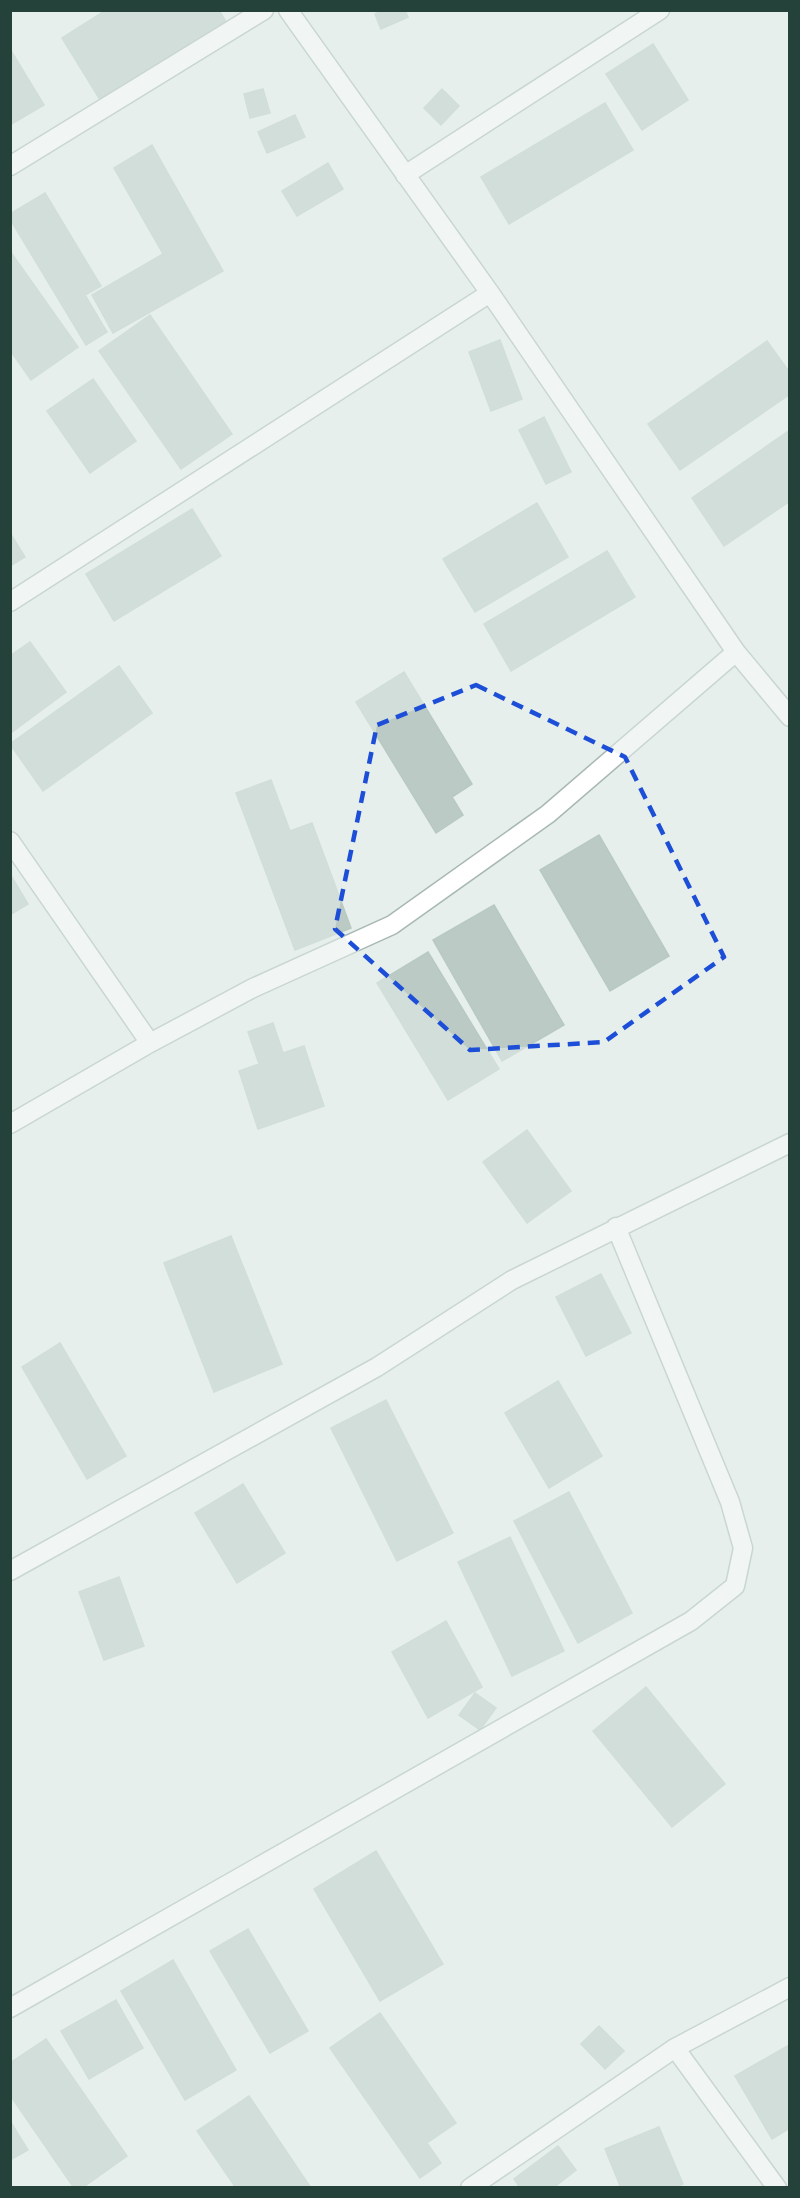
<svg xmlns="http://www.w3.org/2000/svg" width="800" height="2198" viewBox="0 0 800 2198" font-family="'IBM Plex Sans',sans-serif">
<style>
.building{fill:#bbcac4;stroke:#b8c9c2;stroke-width:1.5}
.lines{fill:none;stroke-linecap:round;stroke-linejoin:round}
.street-casing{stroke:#a8b8b2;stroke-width:21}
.street{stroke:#fff;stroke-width:18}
.marked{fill:none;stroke:#1d4ed8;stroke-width:4.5;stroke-dasharray:12 8;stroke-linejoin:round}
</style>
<rect width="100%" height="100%" fill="#e6efeb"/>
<path class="building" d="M106,10h113l9,15 -126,78 -40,-65z
M383,10h22l3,7 -27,12 -6,-15z
M653,44l35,56 -46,30 -36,-56z
M10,49l34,56 -34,20z
M263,89l7,24 -20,5 -6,-24z
M442,89l17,17 -18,19 -17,-17z
M605,103l28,47 -124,74 -28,-47z
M295,115l10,22 -38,16 -9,-21z
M152,145l71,126 -110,62 -21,-38 71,-41 -49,-86z
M328,163l15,26 -46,27 -15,-25z
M45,193l56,93 -16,9 22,37 -21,13 -76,-126v-5z
M10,251l68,96 -47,33 -21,-30z
M150,315l82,119 -51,35 -82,-118z
M500,340l22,59 -31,12 -22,-59z
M767,341l23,32v21l-110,76 -32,-46z
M93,379l43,62 -46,32 -43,-62z
M544,417l27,55 -25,12 -27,-54z
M790,430v71l-66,45 -32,-48z
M537,503l31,54 -93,55 -32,-53z
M192,509l29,47 -107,65 -28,-47z
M10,533l15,24 -15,9z
M607,551l28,46 -124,74 -27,-47z
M30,642l36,50 -54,40 -2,-76z
M119,666l33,47 -109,78 -33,-47z
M404,672l68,112 -20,13 11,18 -27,18 -80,-131z
M271,780l19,51 22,-8 39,105 -56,22 -59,-157z
M599,835l70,121 -59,35 -70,-121z
M10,874l18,30 -18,11z
M494,905l70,120 -62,36 -69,-121z
M428,952l71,117 -51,31 -71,-117z
M273,1023l10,30 21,-7 20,60 -66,23 -19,-58 20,-7 -11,-32z
M527,1130l44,61 -44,32 -44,-61z
M231,1236l51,128 -68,28 -50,-129z
M601,1274l30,59 -45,23 -30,-59z
M60,1343l66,113 -39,23 -65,-112z
M558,1381l44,75 -53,32 -44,-75z
M386,1400l67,133 -56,28 -66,-133z
M243,1484l42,69 -48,30 -42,-70z
M569,1492l63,121 -54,30 -64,-122z
M510,1537l54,114 -52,25 -54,-114z
M119,1577l25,69 -40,14 -25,-68z
M446,1621l36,66 -54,31 -36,-66z
M646,1687l79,97 -53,43 -79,-96z
M475,1693l21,15 -16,22 -21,-15z
M376,1851l67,113 -63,37 -66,-112z
M248,1929l60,102 -38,22 -60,-102z
M173,1960l63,110 -51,30 -64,-109z
M116,2000l27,48 -54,31 -28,-48z
M380,2013l76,110 -29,20 14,20 -21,15 -90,-130z
M599,2026l25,25 -19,18 -24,-25z
M46,2039l81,117 -45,32h-8l-64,-93v-32z
M789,2045l1,83 -18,11 -37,-63z
M249,2096l62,92h-75l-39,-57z
M10,2121l18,29 -18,10z
M659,2127l24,57 -10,4h-52l-16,-39z
M558,2146l18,24 -23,18h-33l-6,-9z"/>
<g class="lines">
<defs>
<path id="street" d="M288,10l202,283 246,359 54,65
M10,166l254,-156
M405,175l255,-165
M10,602l480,-309
M10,841l140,202
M10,1124l140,-81 103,-55 139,-63 156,-111 188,-162
M10,1571l367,-204 135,-87 278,-137
M10,2008l681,-387 44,-35 8,-38 -13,-46 -114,-275
M675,2048l102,140
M470,2188l205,-140 115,-61"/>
</defs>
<use href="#street" class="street-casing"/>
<use href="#street" class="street"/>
</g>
<path d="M0 0H800V2198H0ZM476,685l149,72 99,200 -120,85 -134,8 -135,-121 42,-204z" fill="#e6efeb" fill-opacity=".55" fill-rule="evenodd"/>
<path class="marked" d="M476,685l149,72 99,200 -120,85 -134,8 -135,-121 42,-204z"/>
<rect width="800" height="2198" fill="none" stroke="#24423a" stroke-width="24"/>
</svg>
